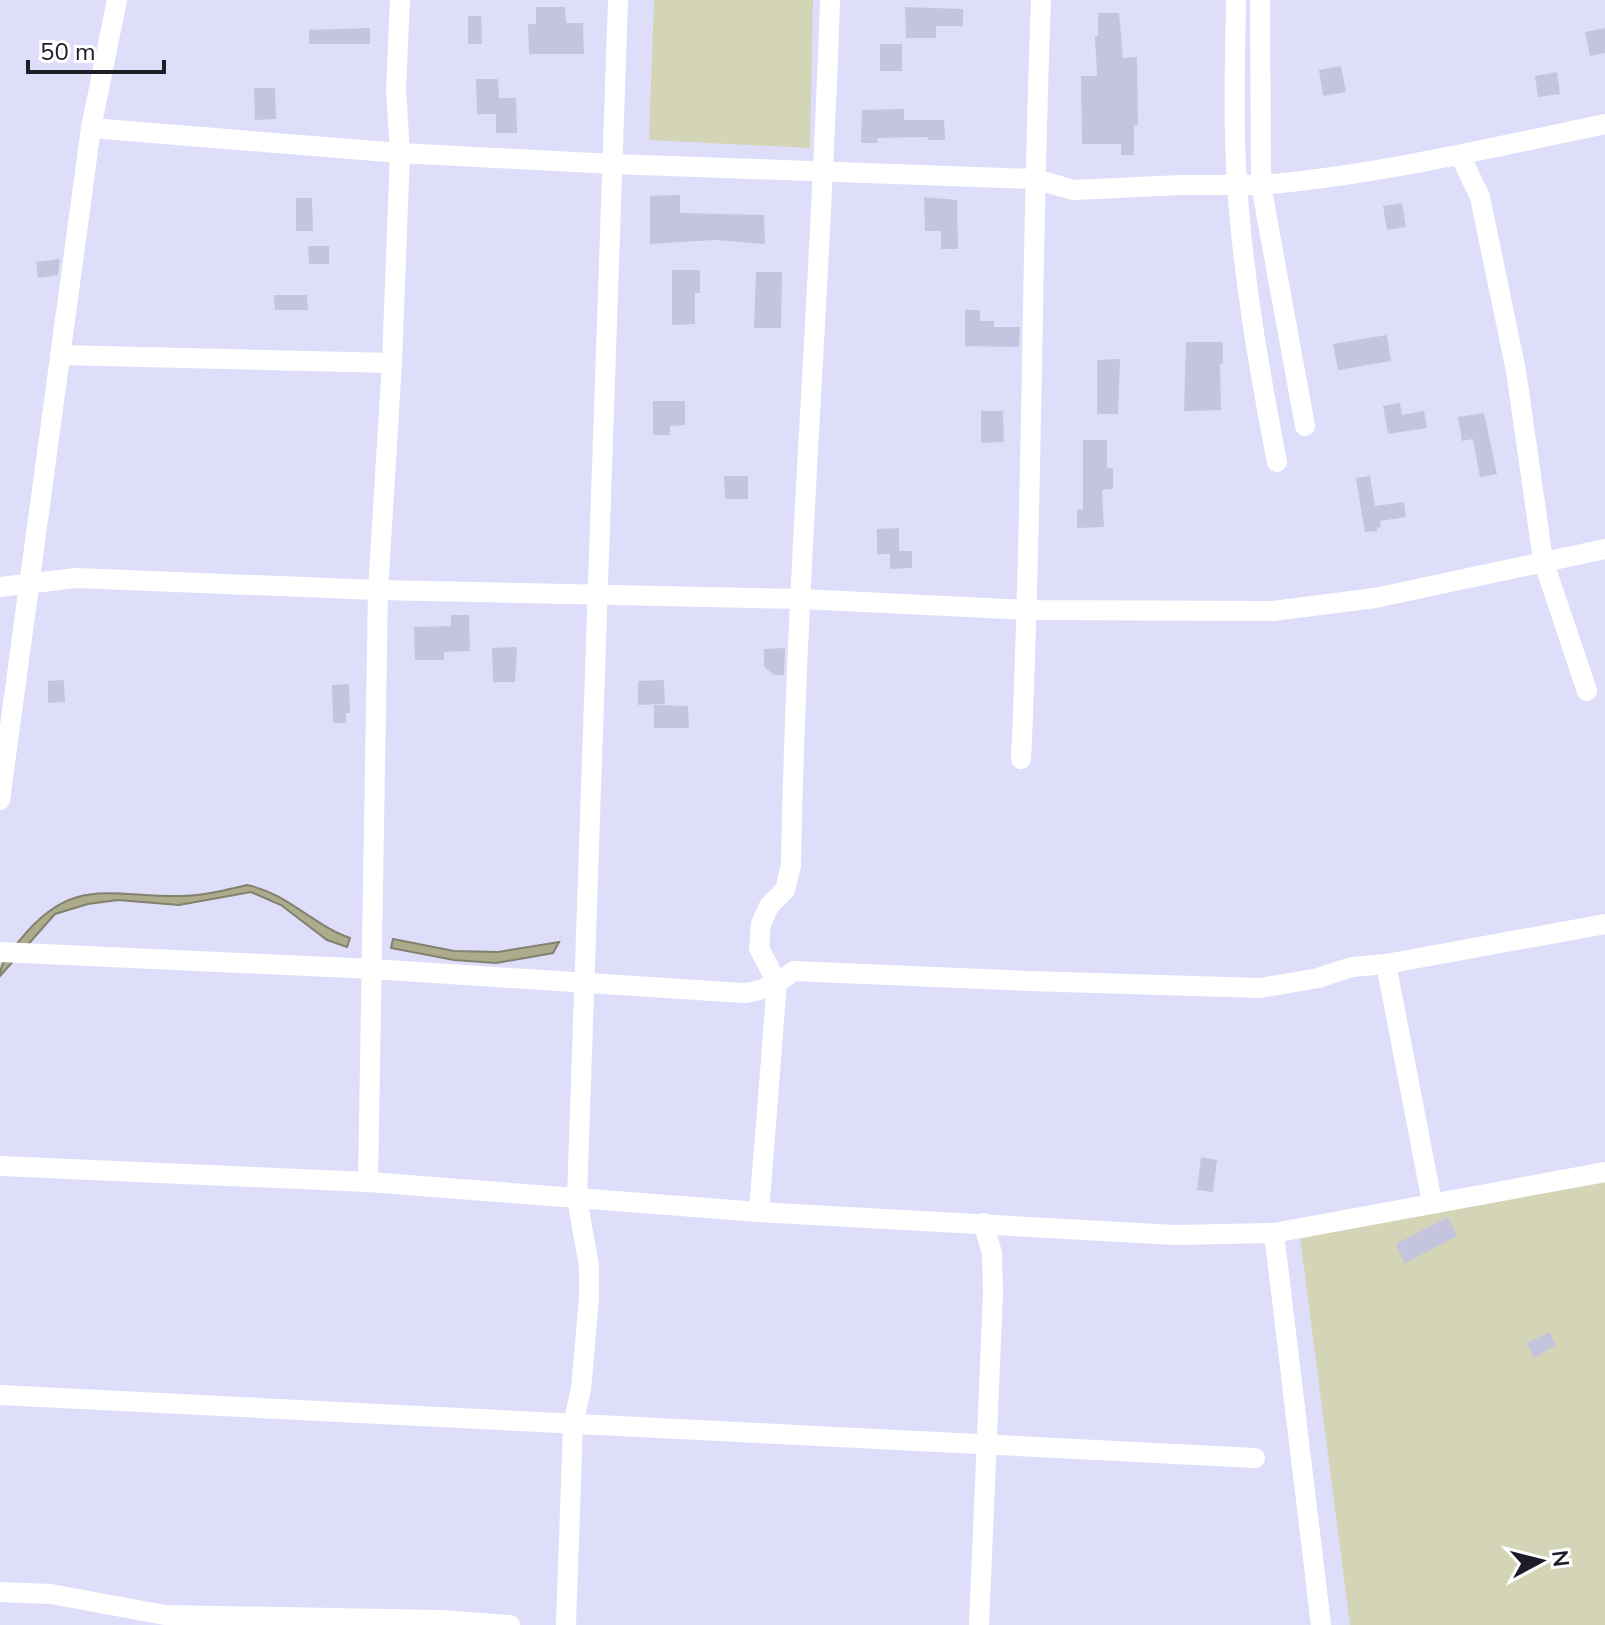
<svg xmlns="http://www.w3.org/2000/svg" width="1605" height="1625" font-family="'Nunito Sans',sans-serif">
<rect width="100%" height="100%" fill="#dfdefa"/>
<!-- green -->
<g fill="#d4d4b6">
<path d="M654 0H813L810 148 649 140Z"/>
<path d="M1605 1180V1625H1350L1300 1237Z"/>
</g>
<!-- water -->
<g fill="#acac8c" stroke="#81816e" stroke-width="2">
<path d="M247 885C287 893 313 925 350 938L347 947 327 940 281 905 251 892 179 905 118 900 88 904 55 914 0 976C0 962 11 951 20 940 72 875 109 897 181 896 203 896 225 890 247 885Z"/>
<path d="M393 939 454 951 498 952 559 942 553 953 496 963 454 960 391 948Z"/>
</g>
<!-- building -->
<g fill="#c5c4df">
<path d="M536 7H565L566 23H583L584 54H529L528 24H536Z"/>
<path d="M905 7 963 9V26H936V38H906Z"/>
<path d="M1098 13H1119L1123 58 1137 57 1138 125H1134V155H1121V144H1082L1081 76H1097L1095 36H1098Z"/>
<path d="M468 16H481L482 44H468Z"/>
<path d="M370 28V44H309V30Z"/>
<path d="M1605 28V53L1590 56 1585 32Z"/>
<rect x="880" y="44" width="22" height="27"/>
<path d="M1341 66 1346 92 1323 96 1319 70Z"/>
<path d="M1557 72 1560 94 1538 97 1535 76Z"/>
<path d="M476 79H498L499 98H516L517 133H496V114H477Z"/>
<path d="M254 88H275L276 119 255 120Z"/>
<path d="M904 109V120H944L945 140H928V137L877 138 878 143H861L862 110Z"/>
<path d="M680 195V213L764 215 765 244 715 240 650 244V196Z"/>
<path d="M924 197 957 200 958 249H941V231H925Z"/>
<path d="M296 198H312L313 231H296Z"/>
<path d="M1402 203 1406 227 1387 230 1383 206Z"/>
<path d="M308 246H329V264H309Z"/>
<path d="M60 259 58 275 38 278 36 262Z"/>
<path d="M672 270H700V293H695V324L672 325Z"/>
<path d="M756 272H782L781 328H754Z"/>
<path d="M274 295H307L308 310H275Z"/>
<path d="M965 310H980V321H994V327H1020L1019 347 965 346Z"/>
<path d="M1387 335 1391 361 1338 370 1333 344Z"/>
<path d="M1186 342H1223V364H1220L1221 410 1184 411Z"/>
<path d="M1120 359 1118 414H1097V360Z"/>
<path d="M653 401H685V425L670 426V435H653Z"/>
<path d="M1400 403 1402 415 1424 411 1427 428 1388 434 1383 406Z"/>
<path d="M981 411H1003L1004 442 981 443Z"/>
<path d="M1484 413 1497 474 1480 477 1473 439 1462 441 1458 417Z"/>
<path d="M1083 440H1107V468H1113V489L1102 490 1104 527 1077 528V510H1083Z"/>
<path d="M724 476H748V499H725Z"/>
<path d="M1370 476 1375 506 1404 502 1406 517 1380 521 1381 527 1377 528 1378 531 1365 532 1356 478Z"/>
<path d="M899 528V551H912V568L890 569V554H877V529Z"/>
<path d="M451 615H469L470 651 444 652V660H415L414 627 451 626Z"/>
<path d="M517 647 515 682H493L492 648Z"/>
<path d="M785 648 784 675H774L764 667V649Z"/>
<path d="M64 680 65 702 48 703V681Z"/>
<path d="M664 680 665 704 638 705V681Z"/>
<path d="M349 684 350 713H346V723H333L332 685Z"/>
<path d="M654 705 688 706 689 728H654Z"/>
<path d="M1201 1157 1217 1160 1213 1192 1197 1190Z"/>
<path d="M1448 1217 1457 1236 1405 1263 1396 1244Z"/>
<path d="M1549 1332 1556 1345 1534 1358 1527 1343Z"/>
</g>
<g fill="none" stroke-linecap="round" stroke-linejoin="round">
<!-- minor -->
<g stroke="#fff" stroke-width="20">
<path d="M1236 0C1235 61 1233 122 1237 183 1243 277 1259 369 1277 462"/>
<path d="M1260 0 1261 185C1377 175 1491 148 1605 124"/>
<path d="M91 128 400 153 613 164 1034 179 1074 190 1181 185H1261L1305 426"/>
<path d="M1460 155 1480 197 1516 371 1543 560 1587 691"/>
<path d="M60 355 392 363"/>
<path d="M0 587 76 578 378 590 801 599 1028 610 1273 611 1375 598 1605 549"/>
<path d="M1021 759C1033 506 1031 253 1041 0"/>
<path d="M0 800 91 128 117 0"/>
<path d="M0 952 372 969 743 993C764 991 778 983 794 971L1029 981 1260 988 1318 978 1352 967 1386 964 1432 1202"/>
<path d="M1386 964 1605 924"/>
<path d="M0 1166 368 1182 759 1212 1175 1235 1274 1233 1605 1172"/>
<path d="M368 1182 378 590 392 363 400 153 396 90 400 0"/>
<path d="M759 1212 777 983 759 948 761 924 769 906 785 890 791 865C796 576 821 288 830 0"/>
<path d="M1274 1233 1321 1625"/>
<path d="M0 1395 1255 1458"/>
<path d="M0 1592 51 1594 165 1615 440 1620 510 1625"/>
<path d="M566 1625 573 1424 581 1389 589 1298V1267L577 1198 618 0"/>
<path d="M979 1625 993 1293 992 1253 983 1223"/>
</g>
</g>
<!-- north arrow -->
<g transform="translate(1541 1561) rotate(83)" stroke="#ffffff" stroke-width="6" paint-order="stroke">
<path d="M0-6L14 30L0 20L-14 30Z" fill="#1e1d27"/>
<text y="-12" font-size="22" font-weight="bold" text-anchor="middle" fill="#1e1d27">N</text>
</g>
<!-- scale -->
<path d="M28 60v12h136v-12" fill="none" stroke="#1e1d27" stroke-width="4"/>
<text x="40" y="60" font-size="24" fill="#1e1d27" stroke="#ffffff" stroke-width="6" paint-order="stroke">50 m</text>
</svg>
